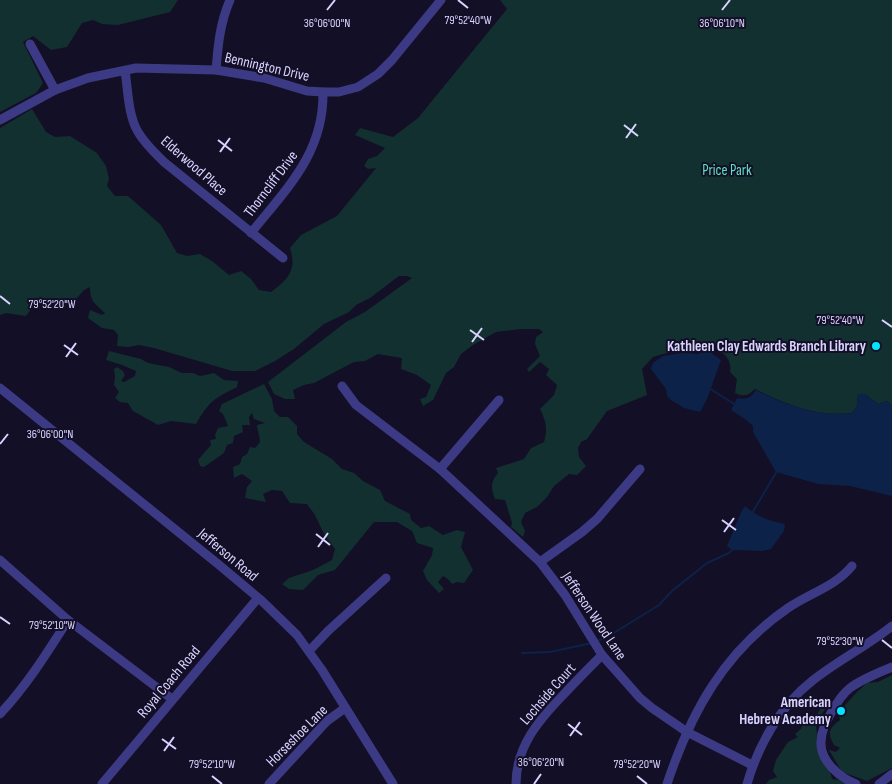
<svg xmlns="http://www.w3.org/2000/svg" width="892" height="784" font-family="'Sofia Sans Condensed',sans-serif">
<rect width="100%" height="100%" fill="#130f26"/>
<!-- green -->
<g fill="#12302f">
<path d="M0 0H178L170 12 118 25 102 24 93 20 82 23 67 47 51 50 33 36 23 42 43 83 36 93 0 112Z"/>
<path d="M500 0H892V406L887 401 878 404 865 394H858L857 406 852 413C816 417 787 405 755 389 748 396 744 397 735 393L737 379 730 372C733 356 718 350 706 342L698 346 684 348 653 357 642 369 647 395 607 411 587 439 581 442 578 448 579 457 586 466 577 475 569 474 554 486 547 497 537 507 525 513 521 522 525 531 523 537 511 527 512 523 505 500 495 499C491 489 490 482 498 473L496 468 524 459 531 448 544 442C548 429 546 421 540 409L554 395 557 385 546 375 549 369 540 362 529 372 527 369 540 356 535 344 536 337 543 332 539 329H521L496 332 473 345 461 354 454 367 446 373 433 400 423 406 420 399 426 397 431 385 417 375 401 369 402 358 378 354 365 361 354 362 314 383 304 385 293 390 295 399H285L274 394 268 382 346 322 365 312 412 278 407 276H399L370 298 356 305 349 312 324 324 294 349 275 361 255 371H232L154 348 139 345 128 347 117 346 118 335 114 330 102 328 88 318 90 310 102 315 105 313C94 303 90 301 90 287L84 290 76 299 67 304 34 305 26 316 6 313 0 315V128L32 109 46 132 55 137 70 136 97 153 106 166 109 179 107 186 115 196H128L161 225 177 253 187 256 200 254 212 261 229 275 241 271 251 279 259 290 271 292C289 279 297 269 290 248L301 235 337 216 376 168 368 169 364 166 368 159 377 156 385 148 355 135 360 128 393 137 418 118 507 9Z"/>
<path d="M109 351 141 359 148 363 169 367 182 373H193L200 376 214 373 224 380 238 381 237 387C214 399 210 400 196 424L171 421 158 425 133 411 128 403 120 402 115 398 119 392 114 385 115 376 114 369 117 367 123 371 125 375 121 381 124 382 135 376 136 371 122 365 106 360Z"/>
<path d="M264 384 272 399 274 411 280 417H288L297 426V434L304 442 332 459 342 469 354 473 363 481 380 490 385 501 410 514 411 520 421 528 429 526 443 535 457 530 465 532 461 547 473 570 464 583 457 582 452 584 448 579 443 576 438 582 444 589 439 593 427 580 423 571 432 555 433 548 417 543 412 531 397 522H374L335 570 318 575 303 590 289 589 282 584 289 578 313 570 332 560 335 549 324 534 315 515 307 504 290 503 282 491 272 490 263 494 266 502 245 498 247 487 252 481 242 474 234 478 233 467 240 464 242 457 247 454 250 447 255 448 260 442C260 436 257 431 257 425L265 423 254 419 252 413 249 417 250 425H242L243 432 234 436 233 443 227 445 224 453 204 467 200 466 198 460 211 445 210 440 216 439 215 435 218 428 228 426 223 414 219 411 222 404Z"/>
<path d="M892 675V768L867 781 842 772 829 750 836 752 840 748 834 745C827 733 829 728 840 720L838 713 856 693 867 683 878 682Z"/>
<path d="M827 699 831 700 816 723 818 750 830 771 832 779 839 780 845 784H766L769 780 777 777 773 771 776 760 788 742 798 737 795 734 801 729 803 723 814 719Z"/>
</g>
<!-- water -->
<g fill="#0c2248">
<path d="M706 349 721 360 707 399 700 412 684 408 671 400 667 396 666 389 651 369 653 363 663 356 682 353 698 354Z"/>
<path d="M756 390C786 405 818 417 852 413L857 406 858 394H865L878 404 887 401 892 406V496L850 486 818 484 776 472 753 432V426L745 419 731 410 737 398C746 400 751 398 756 390Z"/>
<path d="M745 506C759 518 768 520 785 524L784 531 771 549 762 551 732 550 727 546 741 512Z"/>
</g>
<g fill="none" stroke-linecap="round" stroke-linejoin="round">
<!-- stream -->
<g stroke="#0c2248" stroke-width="2">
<path d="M709 388 734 404"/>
<path d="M751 515 777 471"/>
<path d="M597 641 609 636 659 605 672 591 707 563 729 553 732 550"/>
<path d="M522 653 550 652 592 643"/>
</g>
<!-- minor -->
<g stroke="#3d3a85" stroke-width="9">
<path d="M30 44 55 90"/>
<path d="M216 70C218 45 220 23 230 0"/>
<path d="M125 71C128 90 128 115 138 132 145 144 155 153 164 162L283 258"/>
<path d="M0 120 55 90 88 78 136 68 216 70 264 78 307 91 323 92H339L358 87 378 74 392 60 441 0"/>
<path d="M251 233C287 188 324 153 323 92"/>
<path d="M342 386 356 405 440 469 540 562 565 595 602 655 640 698 652 708 687 732 752 765"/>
<path d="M0 388 218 564 262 601 297 635 322 670 393 784"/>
<path d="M440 469 499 400"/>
<path d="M0 560 68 620 172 699"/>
<path d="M540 562 582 532 597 519 640 469"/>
<path d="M309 651 328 631 386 578"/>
<path d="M0 714C27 685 47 653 68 620"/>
<path d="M102 784 258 598"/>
<path d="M269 784 327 721 345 708"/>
<path d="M516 784C516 746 539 720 564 694 576 681 589 668 602 655"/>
<path d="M667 784C691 712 724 652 788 608 808 594 836 586 852 566"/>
<path d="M747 784C758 746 780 706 812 681 837 661 867 646 892 626"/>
<path d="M856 784C840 778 820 761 821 742 821 731 826 722 831 713 836 704 842 694 850 688 862 679 878 673 892 667"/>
<path d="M879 784 892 774"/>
</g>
</g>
<!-- ticks -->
<path fill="none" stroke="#d9d4ff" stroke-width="2" d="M458 0 468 8M327 10 335 0M722 10 730 0M624 125 638 136M626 138 636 124M218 140 232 151M220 152 230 138M0 296 10 304M882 320 892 327M470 330 484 340M472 342 482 328M64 345 78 355M66 357 76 343M0 444 8 434M722 520 736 530M724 532 734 518M316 534 330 545M318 547 328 533M0 617 10 624M882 640 892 648M568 724 582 735M570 736 580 722M162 739 176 749M164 751 174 737M212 776 222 784M637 776 647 784M534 784 541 774"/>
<!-- markers -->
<g fill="#00e5ff" stroke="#130f26" stroke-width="2">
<circle cx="876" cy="346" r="5"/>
<circle cx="841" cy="711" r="5"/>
</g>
<g text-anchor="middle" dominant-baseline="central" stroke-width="4" stroke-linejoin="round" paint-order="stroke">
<!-- street labels -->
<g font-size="15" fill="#d9d4ff" stroke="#130f26">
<text transform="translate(267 67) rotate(13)">Bennington Drive</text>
<text transform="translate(194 166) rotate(41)">Elderwood Place</text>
<text transform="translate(271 184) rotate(-53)">Thorncliff Drive</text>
<text transform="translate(228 555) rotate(40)">Jefferson Road</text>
<text transform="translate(594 616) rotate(56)">Jefferson Wood Lane</text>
<text transform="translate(169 682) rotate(-50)">Royal Coach Road</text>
<text transform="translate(548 694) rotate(-49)">Lochside Court</text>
<text transform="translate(297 736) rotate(-45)">Horseshoe Lane</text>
</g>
<!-- park labels -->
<g font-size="15" fill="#5fe0c0" stroke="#130f26">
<text x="727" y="170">Price Park</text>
</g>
<!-- poi labels -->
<g font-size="15" font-weight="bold" fill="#d9d4ff" stroke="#130f26" text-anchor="end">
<text x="866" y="346">Kathleen Clay Edwards Branch Library</text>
<text x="831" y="702">American<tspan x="831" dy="17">Hebrew Academy</tspan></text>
</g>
</g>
<g font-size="12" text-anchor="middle" fill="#d9d4ff" stroke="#130f26" stroke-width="4" stroke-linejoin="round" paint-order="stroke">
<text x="468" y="24">79°52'40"W</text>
<text x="327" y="27">36°06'00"N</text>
<text x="722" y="27">36°06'10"N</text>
<text x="52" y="308">79°52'20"W</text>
<text x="840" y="324">79°52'40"W</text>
<text x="50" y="438">36°06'00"N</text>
<text x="52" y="629">79°52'10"W</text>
<text x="840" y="645">79°52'30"W</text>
<text x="541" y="766">36°06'20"N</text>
<text x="212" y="768">79°52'10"W</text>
<text x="637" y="768">79°52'20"W</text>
</g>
</svg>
